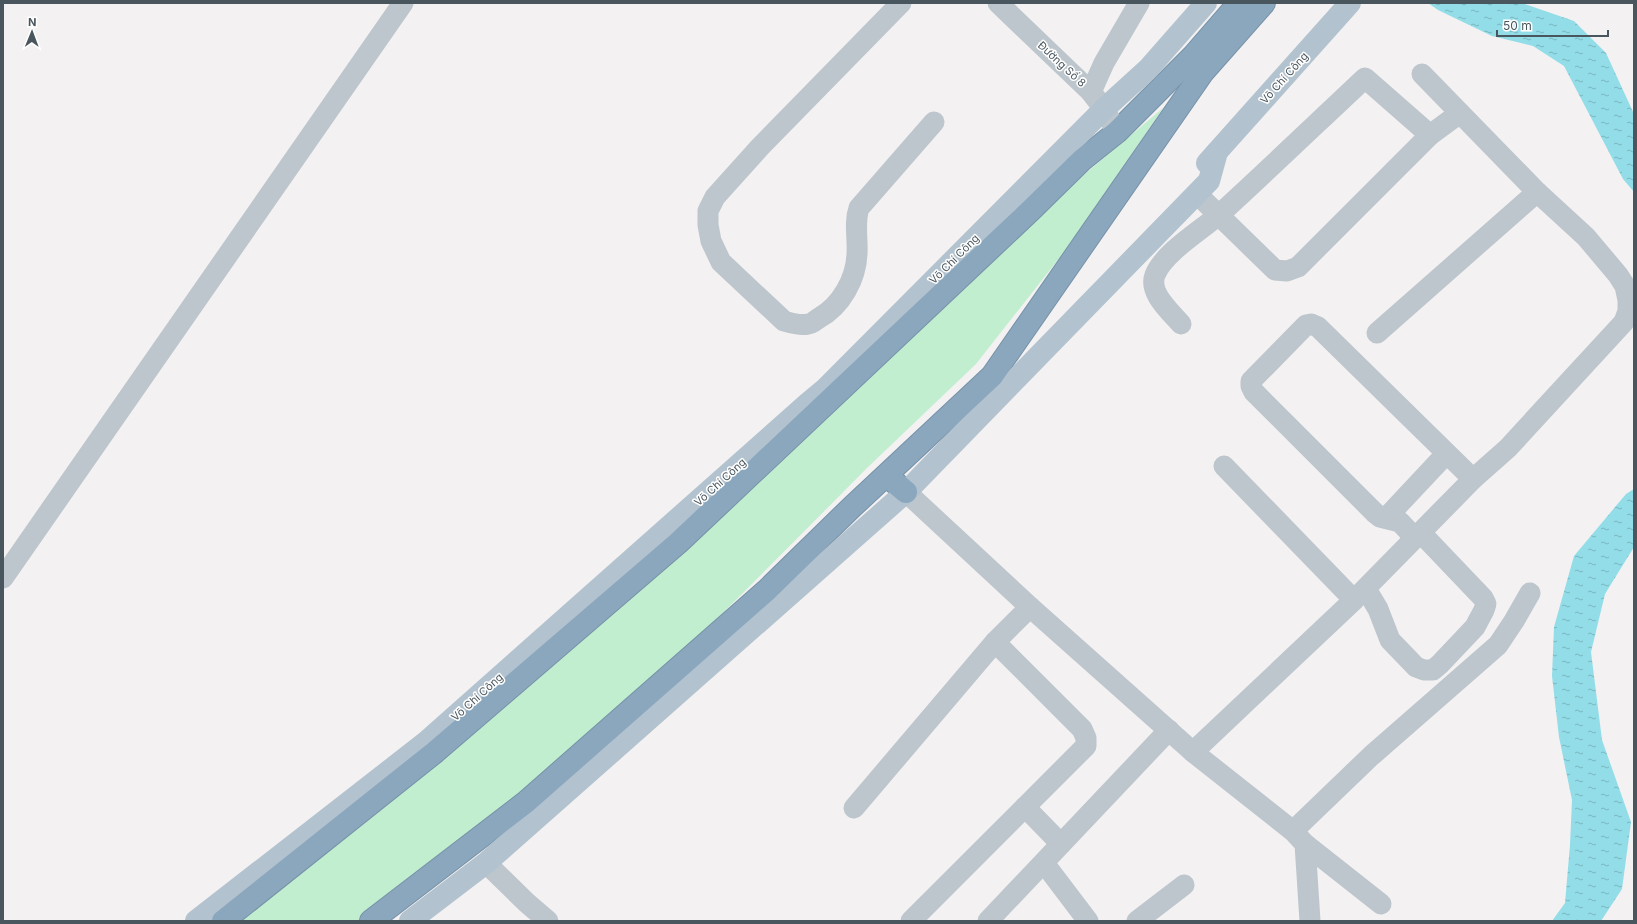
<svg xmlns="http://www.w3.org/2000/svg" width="1637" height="924" font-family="Inter,sans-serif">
<defs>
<pattern id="water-ripples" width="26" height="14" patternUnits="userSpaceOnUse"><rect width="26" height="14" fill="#92dde8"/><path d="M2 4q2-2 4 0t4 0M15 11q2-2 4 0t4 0" fill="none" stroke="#79b6bf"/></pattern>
</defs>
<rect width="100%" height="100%" fill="#f3f1f1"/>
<!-- green -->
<path fill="#c2eed0" d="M1163 108 1068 247 976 364 867 468 742 594 649 685 495 818 361 921H238L370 819 439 763 999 246Z"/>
<!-- water -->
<g fill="url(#water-ripples)">
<path d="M1428 3H1522L1574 21 1606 53 1634 114V192L1623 179 1564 66 1533 46 1492 36 1438 10Z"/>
<path d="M1634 489V547L1605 594 1591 652 1602 740 1631 822 1622 889 1601 921H1552L1565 903 1570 845 1572 800 1559 737 1552 676 1554 627 1574 556 1626 494Z"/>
</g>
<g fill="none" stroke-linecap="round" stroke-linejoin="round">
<defs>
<g id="highway">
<path d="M887 476 906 492"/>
<path d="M223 921 435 752 678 543 1031 210 1082 160 1117 132 1193 56 1239 3"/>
<path d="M371 921 526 802 767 590 853 506 992 376 1203 72 1264 3"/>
</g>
</defs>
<!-- highway casing -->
<use href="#highway" stroke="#7692a9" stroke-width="24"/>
<!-- minor -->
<g stroke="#bdc6cd" stroke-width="21">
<path d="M901 3 760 147 715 197 708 211V225L711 241 721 262 784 321C791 323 800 326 808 324 812 324 816 320 819 318 841 306 856 279 857 254 858 239 854 222 859 208L934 122"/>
<path d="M998 3 1091 92 1104 109 1117 132"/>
<path d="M1422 74 1460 113"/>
<path d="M1091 92 1104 63 1139 3"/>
<path d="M1197 194 1275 270 1287 271 1298 267 1430 135"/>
<path d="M1181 324C1171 312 1148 293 1155 275 1164 252 1202 230 1221 213 1269 169 1317 123 1365 78L1430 135 1460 113 1537 192 1586 237 1618 275 1625 286 1628 300V311L1624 322 1508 448 1473 479 1354 600 1193 752"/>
<path d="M1377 333 1537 192"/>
<path d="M1224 466 1354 600"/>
<path d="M906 492 1030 607 1193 752 1293 831 1305 844 1310 921"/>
<path d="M1386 518 1446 454"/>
<path d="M1415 538 1400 522 1380 517 1375 513 1254 392 1251 386V381L1306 325 1311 324 1318 327 1473 479"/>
<path d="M3 578 403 3"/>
<path d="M1366 589 1378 609 1390 640 1416 667 1424 670H1433L1440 664 1475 627 1484 610 1486 604 1483 598 1421 533"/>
<path d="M1025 807 1061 844"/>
<path d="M854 808 995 642 1030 607"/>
<path d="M1293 831 1371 756 1498 645 1514 621 1530 593"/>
<path d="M1305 844 1381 904"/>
<path d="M486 863 527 903 548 921"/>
<path d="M1044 863 1088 921"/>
<path d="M911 921 1086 746V738L1082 729 995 642"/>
<path d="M988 921 1169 730"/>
<path d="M1137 921 1184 885"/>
</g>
<!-- major -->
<g stroke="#b2c2ce" stroke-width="22">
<path d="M1207 163 1350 3"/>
<path d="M196 921 426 742 807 404 825 389 1104 109 1148 69 1206 3"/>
<path d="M410 921 486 863 906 492 1209 181 1217 152"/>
</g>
<!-- highway -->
<use href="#highway" stroke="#8ba7bd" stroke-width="22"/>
</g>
<g text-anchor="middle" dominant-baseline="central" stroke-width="3" stroke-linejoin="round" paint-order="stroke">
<!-- street labels -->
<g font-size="11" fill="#49565e" stroke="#fff">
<text transform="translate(1062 64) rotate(43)">Đường Số 8</text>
<text transform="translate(1284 78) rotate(-48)">Võ Chí Công</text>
<text transform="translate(954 259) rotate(-45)">Võ Chí Công</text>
<text transform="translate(720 482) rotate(-42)">Võ Chí Công</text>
<text transform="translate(477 697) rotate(-42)">Võ Chí Công</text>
</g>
</g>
<!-- border -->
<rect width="1637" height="924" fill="none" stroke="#49565e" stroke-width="8"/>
<!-- north arrow -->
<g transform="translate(32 32) rotate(1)" stroke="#ffffff" stroke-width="3" paint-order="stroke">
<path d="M0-3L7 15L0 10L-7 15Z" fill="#49565e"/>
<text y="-6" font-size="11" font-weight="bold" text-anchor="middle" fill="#49565e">N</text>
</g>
<!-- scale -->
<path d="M1497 30v6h111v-6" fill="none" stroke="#49565e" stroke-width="2"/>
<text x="1503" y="30" font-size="12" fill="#49565e" stroke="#ffffff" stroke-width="3" paint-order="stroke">50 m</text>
</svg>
